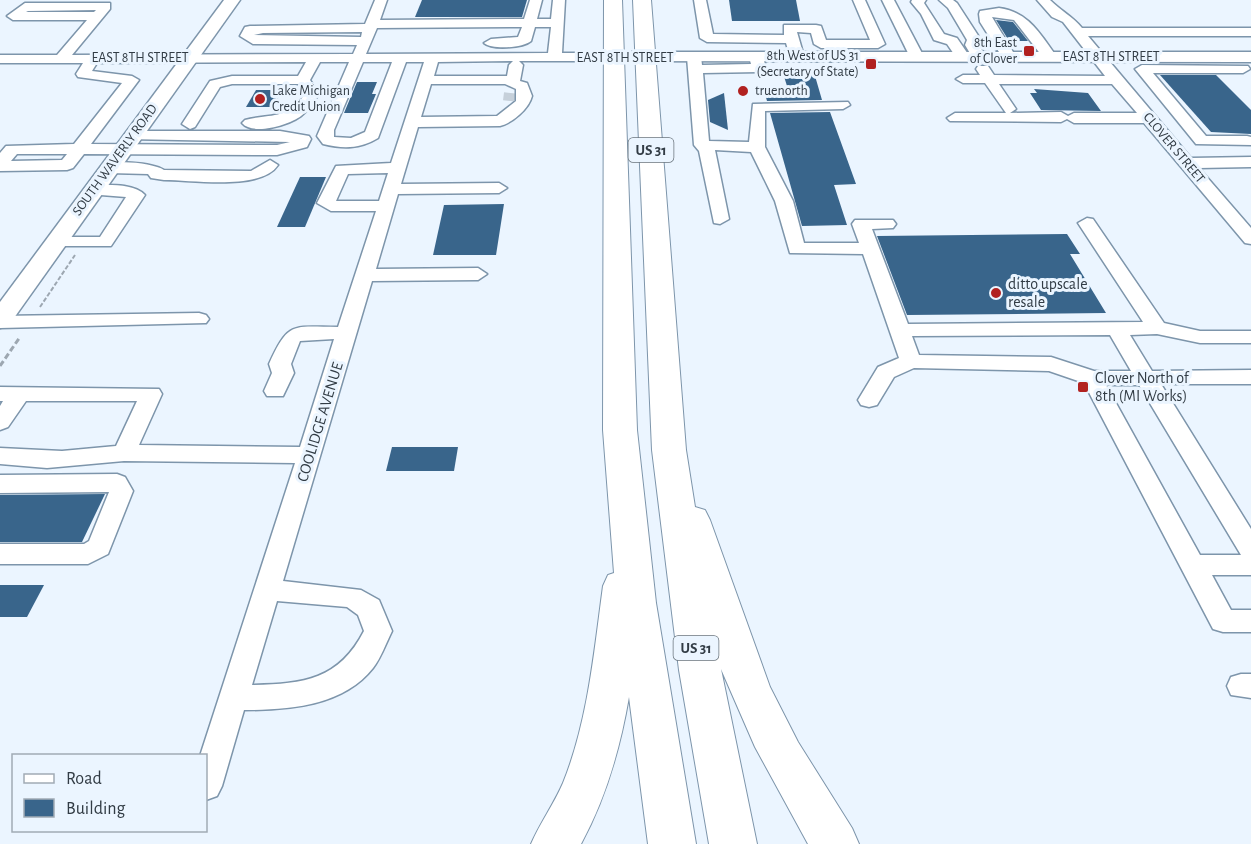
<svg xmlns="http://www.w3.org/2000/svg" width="1251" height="844" font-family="'Alegreya Sans',sans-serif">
<rect width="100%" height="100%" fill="#ebf5ff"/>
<!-- building -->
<g fill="#39658b">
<path d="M422 0H527L522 17H415Z"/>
<path d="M729 0H796L800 21H732Z"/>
<path d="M996 20 1013 22 1028 41H1009Z"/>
<path d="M813 69 822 100 767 101 763 87 787 86 782 70Z"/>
<path d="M1160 75H1216L1251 110V134L1211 132Z"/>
<path d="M357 82H377L372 94H376L368 113H344Z"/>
<path d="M1034 89 1088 93 1101 111 1041 110 1030 93H1037Z"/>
<path d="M256 90H283L273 107H246Z"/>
<path d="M724 93 728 130 710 122 708 100Z"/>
<path d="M830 112 856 184 834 185 847 225 802 226 770 113Z"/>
<path d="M300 177H326L305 227H277Z"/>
<path d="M504 204 496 255H433L444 205Z"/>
<path d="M1067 234 1080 254H1070L1106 313 907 315 877 236Z"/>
<path d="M392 447H458L454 471H386Z"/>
<path d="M105 494 82 542H0V495Z"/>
<path d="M0 585H44L27 617H0Z"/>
</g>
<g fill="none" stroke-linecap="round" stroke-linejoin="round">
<!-- minor-tunnel -->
<path stroke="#c6d0da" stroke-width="14" stroke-dasharray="14 7" stroke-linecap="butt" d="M510 101 511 93"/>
<defs>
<g id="minor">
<path d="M375 0H387L380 20 524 19 530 0H542L537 19H551L553 0H565L562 53H615L622 57 615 61H519L523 65 520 81 527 83 532 96C529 109 512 123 500 126L418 127 401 184 499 183 507 188 499 193 398 194 376 269 478 268 487 274 478 280 372 281 283 581 361 590 379 600 392 631C386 643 381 658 373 668 343 706 289 710 244 710L222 786 217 796 206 800V756H200L295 463 124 461 47 468 0 464V448L62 451 116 446 137 401H26L8 427 0 430V406L3 401H0V387L159 389 162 394 139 445 300 447 334 339 300 341 291 364 294 373 283 396H267L264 391 272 373 269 364C289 320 293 327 338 327L376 211H331L317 203 336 166 391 163 424 62H406L378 138C360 149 343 149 323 144L317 136 349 62H320L310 80 319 94C314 102 309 110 301 116 289 125 253 136 242 123L245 120C272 113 285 121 305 94L299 84H232L220 87 195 127 190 129 182 124 210 81 232 76H298L306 62 97 63 92 71 132 76 139 80 91 144 277 145 290 142 126 139 124 136 126 133 132 131H280L309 136 311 139 307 147 277 155 84 154 73 168 67 170 0 171V153L6 146 74 144 122 83 78 77 76 74 83 63H0V55H57L87 20H13L7 16 25 3H110V9L72 55 353 54 357 45 253 44 240 36 245 27 250 26 365 24ZM96 10 94 12H26L28 11ZM522 27 518 37 491 39 484 43C492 50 523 48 531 41L535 27H551L548 53 366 54 377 28ZM362 32 361 37 254 35 263 33ZM513 61 509 65 507 76H434L438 62ZM363 62H392L365 132 351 138 334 137V130ZM431 84H505L516 89V101L497 116 421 117ZM17 154H67L62 160 11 161ZM388 173 379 201H336L348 174ZM277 601 347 607 358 615 364 631C339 680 303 684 252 685Z"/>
<path d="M694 0H706L713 34 784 35V25H816L821 26 826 40H870L853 0H865L885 44 878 48H821L814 44 811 33 797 32 803 53 796 57 789 53 786 43 707 42 700 38Z"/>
<path d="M882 0H894L924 57 922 60 917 61 910 57Z"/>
<path d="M912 0H926L924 3 944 34 957 38 970 57 968 60H958L947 44 934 40 921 14 911 2Z"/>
<path d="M939 0H953L957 3 981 40 979 45 986 57 984 60H974L965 45 967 40 948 8Z"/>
<path d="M1037 0H1050C1061 11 1072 16 1082 28H1251V36H1088L1191 158 1251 157V167L1199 168 1251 228V244L1245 243 1144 123H1074L1067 119 1061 122 950 121 947 118 955 113H1006L985 83H963L956 79 963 75H980L976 69 978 66H988L994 75 1105 76 1063 22 1052 17ZM999 84H1112L1137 113H1074L1068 116 1061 112 1010 113 1016 109Z"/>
<path d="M999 8C1029 12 1040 34 1057 57L1055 60H1045L1014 20 992 17 1016 57 1009 61 1004 60 980 22 979 14 980 11Z"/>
<path d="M694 53 701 57 702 65 751 64 749 57 756 53 763 57 766 68 759 72 703 73 709 141 749 142 753 104 848 102 850 105 843 109 765 111V147L793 201 804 243H859L852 224 855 220H893L896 224 893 228 872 229 908 324 1143 322 1078 223 1087 218 1093 219 1164 323 1200 331H1251V343H1200L1157 334 1130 335 1152 371 1251 370V384H1161L1251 529V575H1212L1231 610H1251V632H1223L1213 629 1084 383 1049 371 914 368 894 377 877 405 869 407 861 405 858 400 878 367 899 358 863 254 790 253 775 201 751 152 715 150 729 219 720 224 714 223 699 151 694 145 687 57ZM1110 335 1131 371H1094L1051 357 919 355 912 336ZM1106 385H1139L1241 555H1200Z"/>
<path d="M1142 65 1248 66 1250 69 1243 73H1153L1206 136H1247L1251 137V145L1196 144 1135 69Z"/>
<path d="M270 160 278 165C261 191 193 180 164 180L151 178 148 174 109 173 101 168C110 158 153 163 164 170L251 171Z"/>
<path d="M94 185C109 185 134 183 145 195L111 246H50L47 242 50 238 56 237H100L126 197 88 194 86 190Z"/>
<path d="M199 313 206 315 209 319 206 323 0 328V316Z"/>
<path d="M117 474 125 477 133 491 108 554 88 564H0V544H84L89 541 109 492 0 493V475Z"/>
<path d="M1241 674H1251V698L1231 695 1227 686 1231 677Z"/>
</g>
<g id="major">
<path d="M224 0H240L9 325 0 328V302Z"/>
<path d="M615 52H1251V62L609 61 606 57 609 53Z"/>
</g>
<g id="highway">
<path d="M604 0H622L637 430 656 603 696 844H648L629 697C620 749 606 798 581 844H531C540 823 554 804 563 783 588 721 594 652 603 586L608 575 614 573 603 430Z"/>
<path d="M633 0H651L686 450 695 507 705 510 710 520 770 687 798 742 852 828 859 844H808L755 747 721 669 757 844H709L679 670 652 450Z"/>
</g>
</defs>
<!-- minor casing -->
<use href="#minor" stroke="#7d95ab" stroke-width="3"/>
<!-- major casing -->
<use href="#major" stroke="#7d95ab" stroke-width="3"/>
<!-- highway casing -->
<use href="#highway" stroke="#7d95ab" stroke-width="2"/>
<!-- path-far1 -->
<path stroke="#9da7b1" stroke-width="2" stroke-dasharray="4.5 2" stroke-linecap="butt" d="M40 307 75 255"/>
<!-- path -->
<path stroke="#9da7b1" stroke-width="3" stroke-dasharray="6 3" stroke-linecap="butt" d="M0 366 20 337"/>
<!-- minor -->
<use href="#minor" fill="#fff" fill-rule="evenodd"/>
<!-- major -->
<use href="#major" fill="#fff" fill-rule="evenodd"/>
<!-- highway -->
<use href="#highway" fill="#fff" fill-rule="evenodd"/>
</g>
<!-- markers -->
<g fill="#b12120" stroke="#ebf5ff" stroke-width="2">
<rect x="1023" y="45" width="12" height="12" rx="3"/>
<rect x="865" y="58" width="12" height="12" rx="3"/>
<circle cx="743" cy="91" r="6"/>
<circle cx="260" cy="99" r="6"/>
<circle cx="996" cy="293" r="6"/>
<rect x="1077" y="381" width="12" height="12" rx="3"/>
</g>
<g text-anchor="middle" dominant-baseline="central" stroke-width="6" stroke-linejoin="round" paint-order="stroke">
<!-- far-poi labels -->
<g font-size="14" fill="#323c45" stroke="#ebf5ff" text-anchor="end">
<text x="1017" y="43">8th East<tspan x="1017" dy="16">of Clover</tspan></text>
<text x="859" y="56">8th West of US 31<tspan x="859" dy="16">(Secretary of State)</tspan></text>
<text x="272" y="91" text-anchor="start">Lake Michigan<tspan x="272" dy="16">Credit Union</tspan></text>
<text x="755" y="91" text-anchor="start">truenorth</text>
</g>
<!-- far-street labels -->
<g font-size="14" fill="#323c45" stroke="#ebf5ff">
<text x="1111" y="57">EAST 8TH STREET</text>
<text x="140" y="58">EAST 8TH STREET</text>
<text x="625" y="58">EAST 8TH STREET</text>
<text transform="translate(1174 148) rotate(50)">CLOVER STREET</text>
<text transform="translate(115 160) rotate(-54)">SOUTH WAVERLY ROAD</text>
</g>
<!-- shield labels -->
<g fill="#ebf5ff" stroke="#6a747d" stroke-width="1.5">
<rect x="628.5" y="138" width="45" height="24" rx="4.5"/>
<rect x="673.5" y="636" width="45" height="24" rx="4.5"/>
</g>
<g font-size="15" font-weight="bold" fill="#323c45">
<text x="651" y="150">US 31</text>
<text x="696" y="648">US 31</text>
</g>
<!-- poi labels -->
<g font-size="16" fill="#323c45" stroke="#ebf5ff" text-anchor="start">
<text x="1008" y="284">ditto upscale<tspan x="1008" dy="18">resale</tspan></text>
<text x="1095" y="378">Clover North of<tspan x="1095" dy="18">8th (MI Works)</tspan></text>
</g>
<!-- street labels -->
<g font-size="16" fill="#323c45" stroke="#ebf5ff">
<text transform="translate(320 422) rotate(-73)">COOLIDGE AVENUE</text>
</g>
</g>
<!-- legend -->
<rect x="12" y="754" width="195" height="78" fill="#ebf5ff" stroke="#a1abb5" stroke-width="1.5"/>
<rect x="24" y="774" width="30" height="9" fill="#ffffff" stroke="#a1abb5" stroke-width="1.5"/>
<text x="66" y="784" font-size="18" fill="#323c45">Road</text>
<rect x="24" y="799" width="30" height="18" fill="#39658b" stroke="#a1abb5" stroke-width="1.5"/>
<text x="66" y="814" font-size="18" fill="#323c45">Building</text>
</svg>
